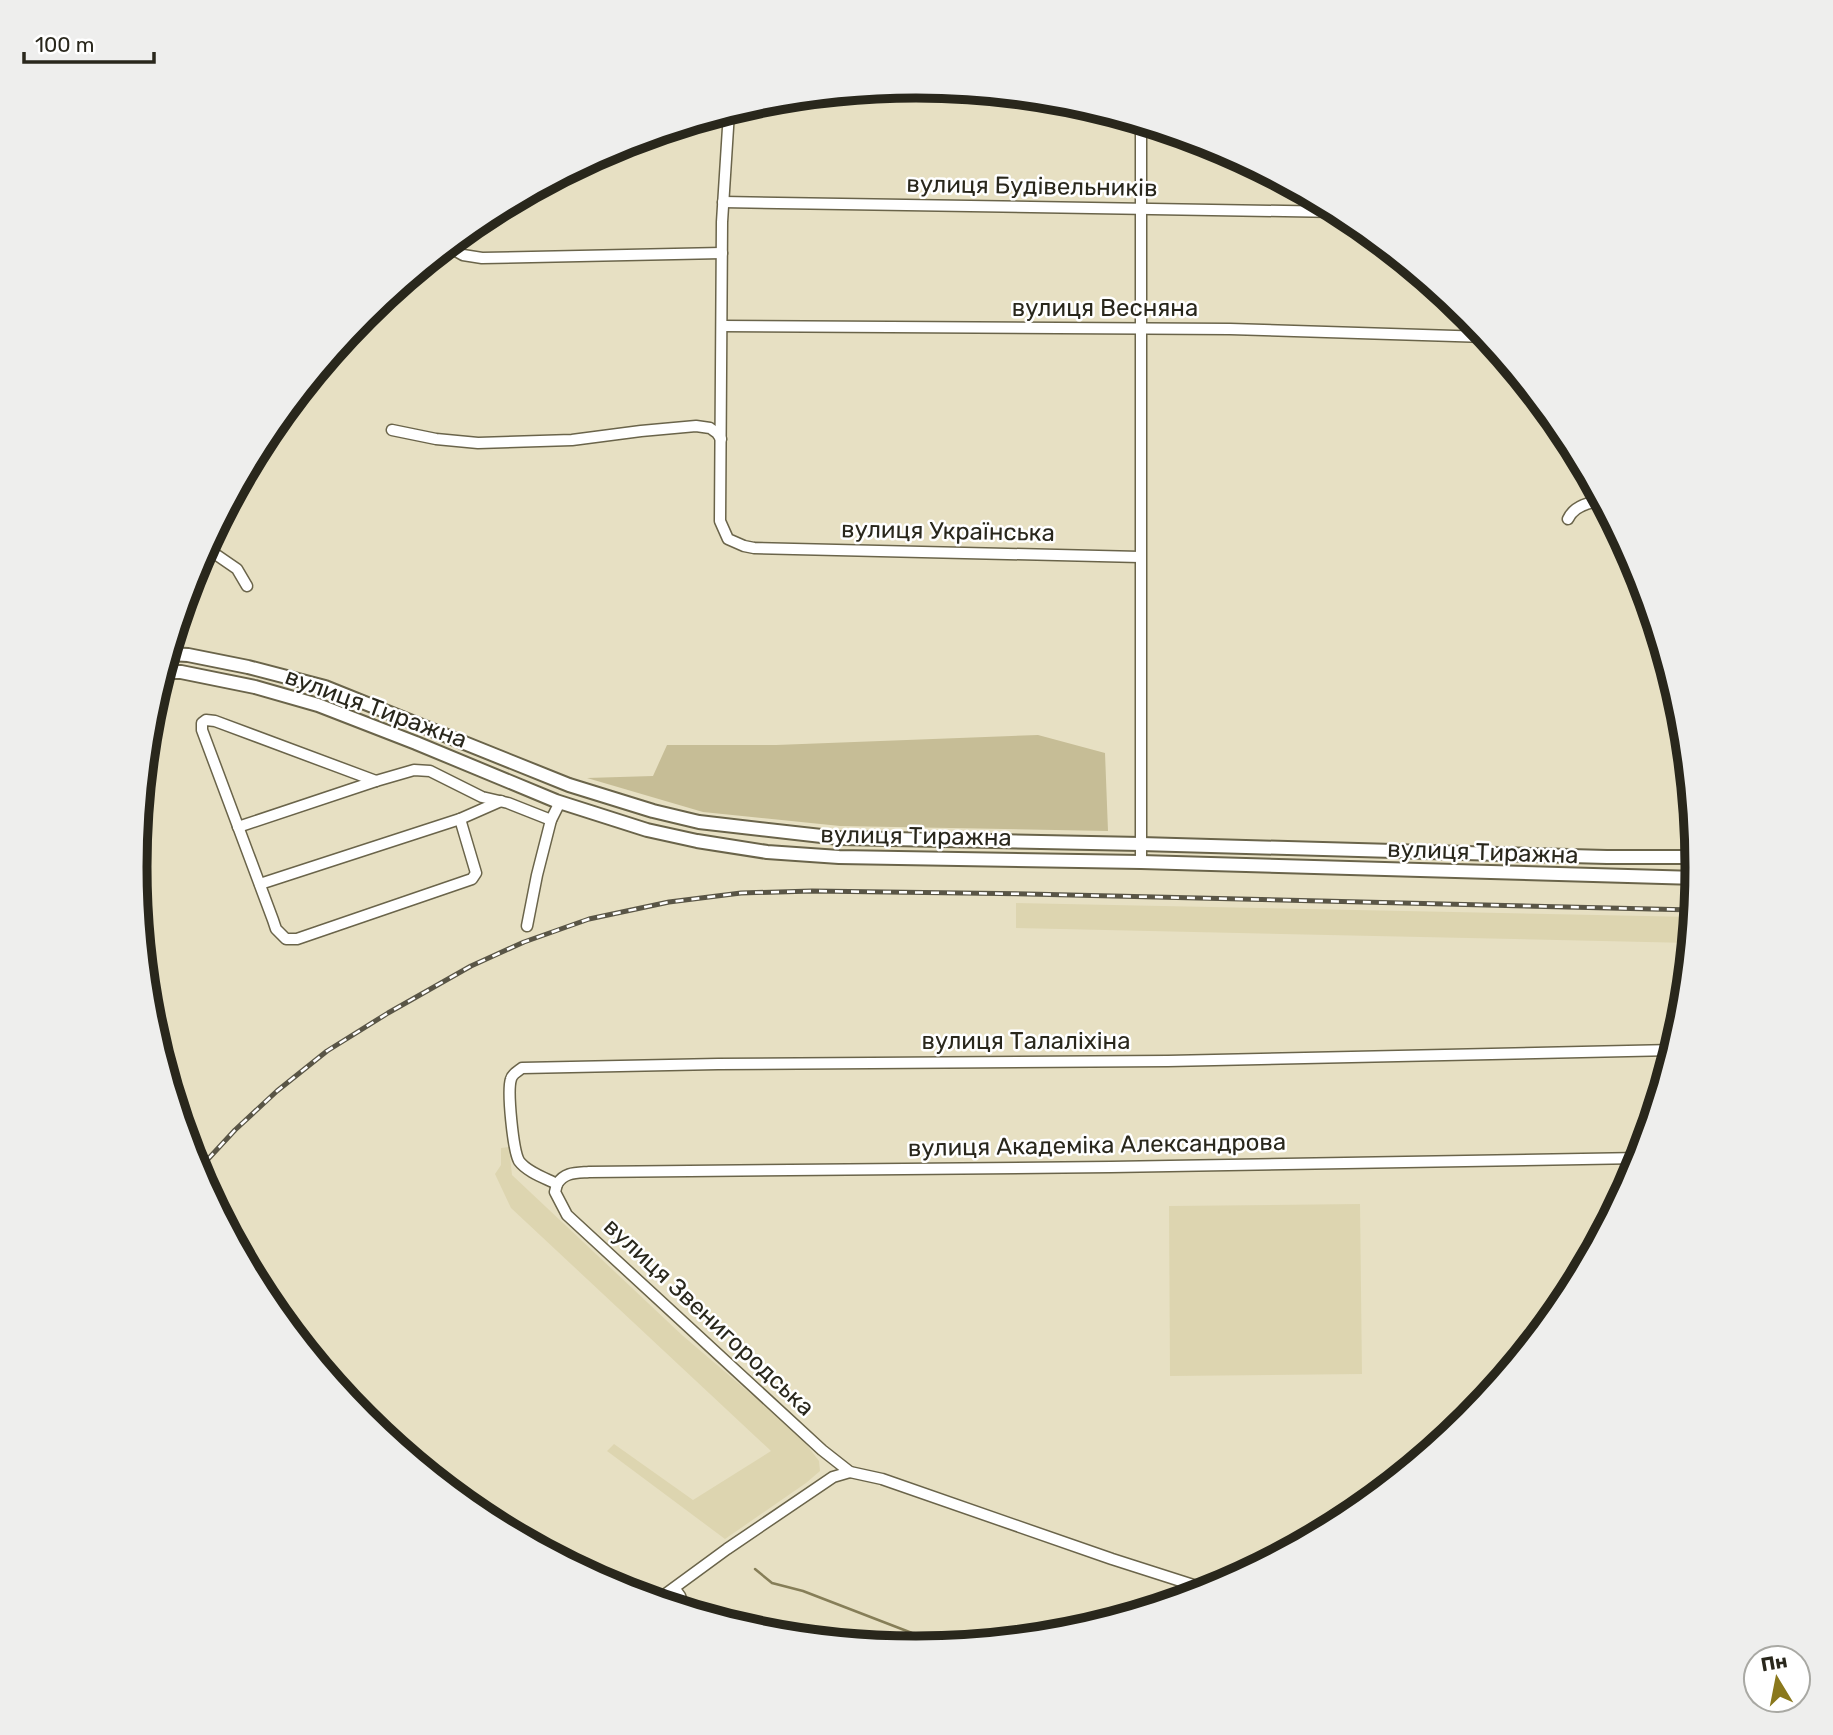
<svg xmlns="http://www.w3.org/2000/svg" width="1833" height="1735" font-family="Rubik,sans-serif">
<rect width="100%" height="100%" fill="#e7e0c3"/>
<!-- built -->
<g fill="#ddd5b0">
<path d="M1016 903 1693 917 1691 943 1016 928Z"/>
<path d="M509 1147 512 1175 682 1335 800 1436 819 1461 820 1471 806 1483 725 1539 607 1451 614 1444 693 1500 771 1451 511 1208 495 1174 501 1165V1148Z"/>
<path d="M1360 1204 1362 1374 1170 1376 1169 1206Z"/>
</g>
<!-- green -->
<path fill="#c6bd96" d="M1038 735 1105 753 1108 831 840 826 703 812 587 778 653 776 667 745H776Z"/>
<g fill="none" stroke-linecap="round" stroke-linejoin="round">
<!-- stream -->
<path stroke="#867e58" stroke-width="2.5" d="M755 1569 772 1583 803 1591 912 1633 954 1646"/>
<defs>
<g id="minor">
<path d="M729 112 722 222 720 521 728 539 744 546 754 548 1140 557"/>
<path d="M1141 123V862"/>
<path d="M723 202 1341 212"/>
<path d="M447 246 463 255 482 258 722 253"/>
<path d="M722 326 1230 329 1487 337"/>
<path d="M392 430 436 439 478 443 572 440 641 431 696 426 710 428 717 433 721 439"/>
<path d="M1568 519C1574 506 1589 502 1603 501"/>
<path d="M205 547 237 569 247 586"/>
<path d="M376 781 215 721 206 720 202 723V730L273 920 276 929 286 939H297L472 879 476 873 460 819"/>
<path d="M238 827 376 781 414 770 430 771 482 797 508 803 551 820"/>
<path d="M260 884 460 819 501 801"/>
<path d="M527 926 537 875 551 820 560 802"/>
<path d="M557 1184C545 1178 527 1172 519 1161 513 1150 507 1091 511 1079 512 1074 518 1071 522 1068L718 1064 1168 1061 1674 1050"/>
<path d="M557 1184C565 1172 575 1173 589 1172L1111 1167 1641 1158"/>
<path d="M557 1184 555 1192 567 1215 822 1450 850 1472 882 1479 1112 1559 1212 1591"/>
<path d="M675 1589 680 1596 685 1610"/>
<path d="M656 1601 727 1549 833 1477 850 1472"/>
</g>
<g id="major">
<path d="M168 654 188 655 248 667 325 687 569 785 653 811 699 822 839 838 1141 844 1607 857H1697"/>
<path d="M163 672H181L255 687 318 705 416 743 556 801 647 830 697 841 767 852 839 857 1141 862 1697 878"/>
</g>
</defs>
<!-- minor casing -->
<use href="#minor" stroke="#6a644a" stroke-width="13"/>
<!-- major casing -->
<use href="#major" stroke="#6a644a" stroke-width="16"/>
<!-- minor -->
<use href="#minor" stroke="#fff" stroke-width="10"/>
<!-- major -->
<use href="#major" stroke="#fff" stroke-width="12"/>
<defs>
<path id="rail" d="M197 1171 235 1130 277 1091 327 1051 388 1013 471 966 524 942 589 919 669 902 741 893 812 891 1028 894 1694 910"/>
</defs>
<!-- rail casing -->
<use href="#rail" stroke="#595546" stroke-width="5"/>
<!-- rail -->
<use href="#rail" stroke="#fff" stroke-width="2.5" stroke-dasharray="8" stroke-linecap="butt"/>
</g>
<g text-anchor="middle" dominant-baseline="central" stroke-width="5" stroke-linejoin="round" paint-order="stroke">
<!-- street labels -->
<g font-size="24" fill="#29271c" stroke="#fff">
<text transform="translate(1032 186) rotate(1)">вулиця Будівельників</text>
<text x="1105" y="308">вулиця Весняна</text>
<text transform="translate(948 531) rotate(1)">вулиця Українська</text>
<text transform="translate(376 708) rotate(20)">вулиця Тиражна</text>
<text transform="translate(916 836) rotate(1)">вулиця Тиражна</text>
<text transform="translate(1483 852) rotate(2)">вулиця Тиражна</text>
<text x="1026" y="1041">вулиця Талаліхіна</text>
<text transform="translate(1097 1145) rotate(-1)">вулиця Академіка Александрова</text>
<text transform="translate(709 1317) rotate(43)">вулиця Звенигородська</text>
</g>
</g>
<!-- crop -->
<path d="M0 0H1833V1735H0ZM147 867a769 769 0 1 1 1538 0a769 769 0 1 1-1538 0Z" fill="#eeeeed" fill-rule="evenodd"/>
<path fill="none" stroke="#29271c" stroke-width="9" d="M147 867a769 769 0 1 1 1538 0a769 769 0 1 1-1538 0Z"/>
<!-- north arrow -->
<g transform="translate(1777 1679) rotate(350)"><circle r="33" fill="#ffffff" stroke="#a9a9a4" stroke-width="2"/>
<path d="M0-5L12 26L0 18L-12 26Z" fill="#8a781c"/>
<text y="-10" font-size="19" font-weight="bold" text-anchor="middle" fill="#29271c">Пн</text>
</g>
<!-- scale -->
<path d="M24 52v10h130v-10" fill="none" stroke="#29271c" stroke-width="3.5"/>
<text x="35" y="52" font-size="21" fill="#29271c" stroke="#ffffff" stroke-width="5" paint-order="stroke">100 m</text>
</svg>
